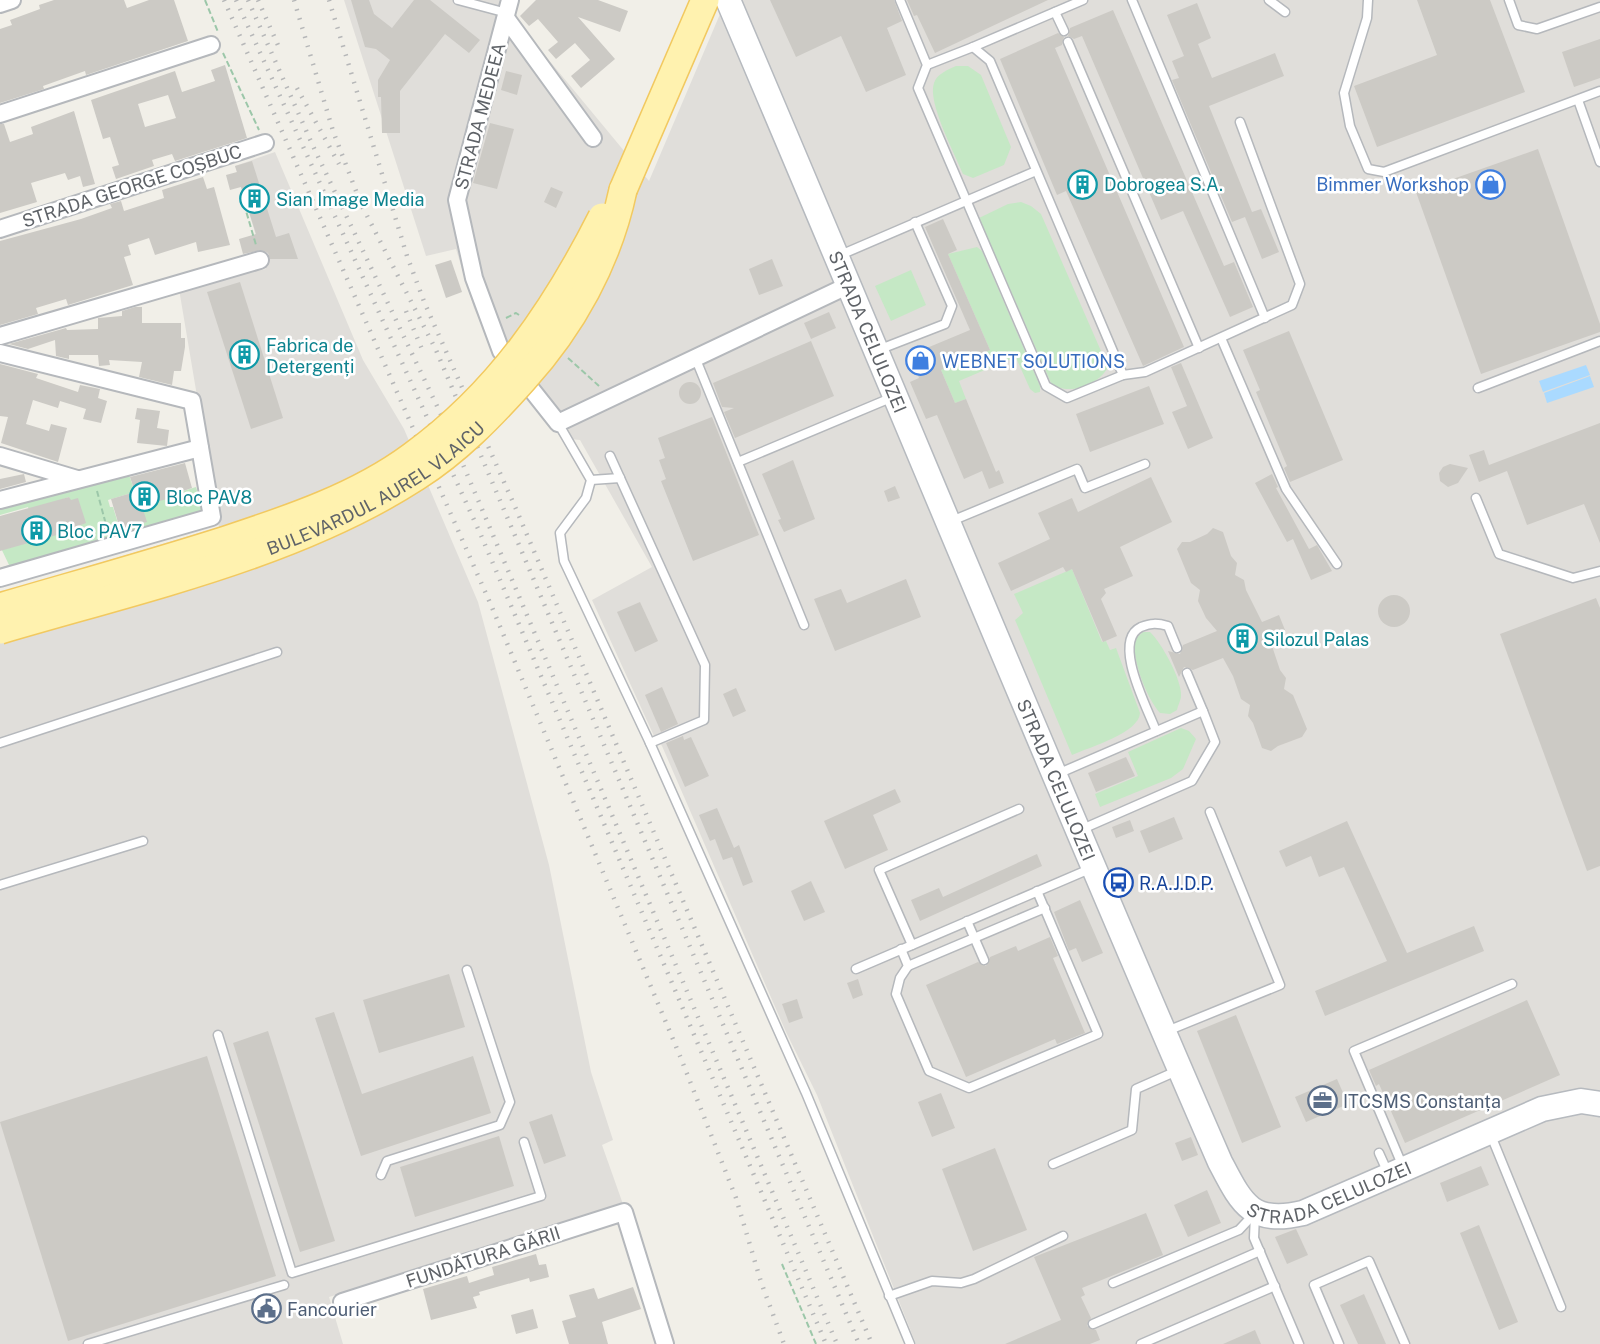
<svg xmlns="http://www.w3.org/2000/svg" width="1600" height="1344" font-family="'Public Sans',sans-serif">
<rect width="100%" height="100%" fill="#f1efe8"/>
<!-- industrial -->
<g fill="#e0deda">
<path d="M344 0H499L649 181 726 0H1600V1344H916L817 1095 786 1032 662 746 654 736 592 600 652 567 580 440 561 438 493 350 474 308 456 249 426 256Z"/>
<path d="M275 152 363 360 404 429 478 602 549 865 591 1072 613 1140 602 1145 624 1207 329 1297 343 1344H0V593L219 527 179 289 266 269 235 166Z"/>
</g>
<!-- green -->
<g fill="#c5e8c5">
<path d="M956 66H968L981 75 1011 147 1004 165 973 178 963 174C955 154 927 102 934 83 937 74 947 70 956 66Z"/>
<path d="M1021 202 1031 206 1041 214 1108 367C1099 385 1067 397 1051 383L979 218 1008 204Z"/>
<path d="M977 247 982 251 1040 386V392L1035 393 1030 389 1017 360 1013 358 959 381 966 399 955 403 941 370 990 350 948 254Z"/>
<path d="M911 270 926 305 891 321 875 286Z"/>
<path d="M129 475 135 492 108 500 110 507H113L121 533 128 531V527L146 522 138 503 181 495 180 492 196 487 204 512 0 573V568L9 565 0 546 78 528 69 497 29 511 28 507 0 515V507Z"/>
<path d="M1072 569 1102 642 1106 641 1110 650 1116 648 1140 713C1139 733 1090 747 1072 755L1015 620 1023 613 1014 594Z"/>
<path d="M1143 632H1150C1161 642 1182 680 1181 696 1181 700 1178 705 1177 710L1170 714 1160 713C1147 699 1131 658 1135 639Z"/>
<path d="M1181 728 1189 731 1196 739 1183 769 1171 778 1100 807 1095 794 1138 776 1128 752Z"/>
</g>
<!-- water -->
<g fill="#aadaff">
<path d="M1586 365 1590 375 1543 392 1539 381Z"/>
<path d="M1590 376 1594 387 1547 403 1544 393Z"/>
</g>
<!-- building -->
<g fill="#cccac5" fill-rule="evenodd">
<path d="M54 0H124L127 8 149 0H174L188 41 86 75 85 71 43 86 44 89 0 103V29L12 25 10 20 40 9 39 5Z"/>
<path d="M351 0H369L374 14 392 28 414 0H430L480 40 469 53 445 34 400 91V133H382L381 97H378V80L390 60 376 49 365 47Z"/>
<path d="M536 0H598L628 11 620 32 578 17 615 59 581 88 571 76 590 60 575 43 556 59 548 50 558 42 538 19 529 26 520 16Z"/>
<path d="M770 0H894L902 21 887 28 906 75 866 92 841 36 796 57Z"/>
<path d="M907 0H1048L935 53 917 15 914 16Z"/>
<path d="M1417 0H1490L1525 92 1377 147 1354 86 1437 55Z"/>
<path d="M1197 3 1211 38 1198 44 1212 78 1275 53 1284 76 1209 106 1252 212 1261 209 1279 252 1262 259 1245 217 1232 222 1172 80 1179 78 1172 61 1184 56 1167 15Z"/>
<path d="M1113 10 1224 266 1234 262 1253 307 1230 317 1183 211 1161 220 1082 36 1074 39 1068 36 1070 28Z"/>
<path d="M1058 33 1064 37 1062 45 1055 48 1184 347 1143 366 1066 191 1057 195 1000 59Z"/>
<path d="M1600 39V78L1574 87 1562 52Z"/>
<path d="M225 65 247 138 175 161 172 154 152 160 154 166 116 179 112 167 119 165 110 137 103 139 91 100 175 71 182 92 215 81 211 70ZM168 95 176 118 145 127 138 104Z"/>
<path d="M506 71 522 75 517 95 501 90Z"/>
<path d="M74 111 95 184 83 187 80 176 68 180 65 173 31 183 37 202 0 213V124H4L10 142 33 134 31 127Z"/>
<path d="M490 123 514 129 497 189 473 183Z"/>
<path d="M1538 149 1600 324V332L1481 374 1416 192Z"/>
<path d="M252 161 276 237 289 233 298 259H270L268 253 262 250 243 254 239 239 256 234 241 187 230 190 226 175 237 172 235 166Z"/>
<path d="M203 177 207 189 214 187 230 245 198 252 196 242 155 255 149 238 128 245 131 255 124 257 133 285 68 305 66 299 36 308 38 314 0 325V241L81 219 112 208 110 204 121 201 124 211 164 198 162 190Z"/>
<path d="M551 187 563 192 556 208 544 202Z"/>
<path d="M943 219 957 250 948 254 990 350 941 370 955 403 966 399 996 472 999 470 1004 483 989 489 982 471 964 479 937 415 926 419 910 382 919 378 910 355 970 330 925 227Z"/>
<path d="M772 259 783 286 759 295 749 269Z"/>
<path d="M451 260 462 292 446 298 435 265Z"/>
<path d="M240 282 283 418 251 429 207 292Z"/>
<path d="M135 307H142V323H181V338H185V347L181 371H174L172 385 139 377 142 362 109 360 110 365 99 366 98 355H69V359L56 356 55 340 28 349 9 344 66 328 67 330 98 329V318L122 316V311Z"/>
<path d="M829 312 836 328 811 339 804 323Z"/>
<path d="M1289 331 1343 460 1290 482 1284 468 1287 466 1256 392 1260 390 1243 350Z"/>
<path d="M811 341 834 396 735 438 724 412 734 408 722 407 713 383Z"/>
<path d="M1181 363 1213 438 1188 449 1172 412 1187 406 1171 367Z"/>
<path d="M0 364 38 374 36 378 78 392 80 385 100 389 98 398 107 401 101 423 83 419 86 409 60 401 58 408 33 400 26 424 49 431 51 424 67 428 58 462 1 443 8 417 0 416Z"/>
<circle cx="690" cy="393" r="11"/>
<path d="M1149 386 1164 424 1090 452 1076 414Z"/>
<path d="M137 408 160 411 157 428 169 430 167 446 137 443 140 420 135 419Z"/>
<path d="M712 417 759 535 693 561 661 481 666 479 659 460 665 458 658 438Z"/>
<path d="M1600 423V543L1584 504 1527 525 1507 471 1479 482 1469 455 1484 450 1489 465Z"/>
<path d="M793 460 815 519 784 532 778 520 781 519 762 474Z"/>
<path d="M185 463 192 488 180 492 181 495 142 506 147 522 120 529 111 499 135 492 130 477Z"/>
<path d="M1450 464 1468 468 1458 483 1448 487 1440 481 1439 473 1443 467Z"/>
<path d="M24 474 26 482 0 489V479Z"/>
<path d="M1272 474 1278 487 1276 488 1309 549 1317 545 1332 571 1311 580 1293 539 1287 542 1255 483Z"/>
<path d="M1151 477 1172 522 1120 547 1133 576 1104 589 1106 593 1101 599 1117 636 1103 642 1072 569 1066 572 1063 567 1011 591 998 563 1050 539 1038 513 1072 498 1078 512Z"/>
<path d="M895 486 900 498 888 502 884 491Z"/>
<path d="M69 497 71 500 78 498 86 523 78 526V529L0 551V516Z"/>
<path d="M1213 528 1223 532 1231 556 1237 563 1235 575 1244 580 1246 590 1262 622 1279 615 1285 630 1269 637 1280 670 1286 678 1284 689 1293 695 1307 729 1302 737 1278 746 1271 751 1262 748 1253 723 1248 716 1250 705 1241 699 1233 676 1223 658 1193 670 1184 667 1179 677 1168 651 1180 654 1183 645 1217 631 1206 618 1198 601 1200 590 1191 583 1177 549 1182 542H1190L1207 534Z"/>
<path d="M906 579 921 617 835 651 814 599 841 589 847 603Z"/>
<circle cx="1394" cy="611" r="16"/>
<path d="M1596 598 1600 608V866L1587 871 1500 634Z"/>
<path d="M640 602 658 641 635 652 617 612Z"/>
<path d="M662 687 678 724 661 732 645 695Z"/>
<path d="M736 688 746 711 733 717 723 694Z"/>
<path d="M683 736 684 740 691 737 709 776 685 787 666 743Z"/>
<path d="M1126 757 1135 776 1096 792 1088 773Z"/>
<path d="M895 789 901 802 873 815 888 850 845 869 824 821Z"/>
<path d="M717 808 734 848 739 845 753 882 743 886 732 857 723 860 715 839 710 841 699 815Z"/>
<path d="M1174 817 1183 839 1149 853 1140 831Z"/>
<path d="M1130 820 1134 831 1116 838 1112 827Z"/>
<path d="M1347 821 1407 953 1474 926 1484 951 1325 1016 1315 991 1387 961 1344 867 1319 877 1311 856 1286 867 1279 851Z"/>
<path d="M1037 854 1042 866 920 921 911 900 939 888 943 897Z"/>
<path d="M811 881 825 912 804 921 791 891Z"/>
<path d="M1080 900 1103 953 1082 962 1076 948 1069 951 1054 912Z"/>
<path d="M1050 937 1058 956 1053 958 1085 1033 1057 1044 1055 1039 966 1077 926 985 978 962 986 966 990 957 1016 946 1018 951Z"/>
<path d="M449 974 465 1027 379 1053 363 1000Z"/>
<path d="M858 979 863 995 853 999 847 983Z"/>
<path d="M797 999 803 1018 789 1023 782 1004Z"/>
<path d="M1527 1000 1560 1075 1405 1143 1379 1084 1376 1086 1369 1070Z"/>
<path d="M334 1012 362 1094 473 1056 491 1113 361 1156 315 1018Z"/>
<path d="M1236 1015 1281 1127 1242 1143 1197 1031Z"/>
<path d="M268 1031 335 1241 300 1252 233 1043Z"/>
<path d="M207 1056 276 1276 68 1341 0 1122Z"/>
<path d="M1337 1079 1348 1104 1306 1122 1295 1097Z"/>
<path d="M941 1093 955 1128 932 1137 918 1102Z"/>
<path d="M552 1114 566 1156 544 1164 529 1122Z"/>
<path d="M499 1136 514 1186 415 1217 400 1167Z"/>
<path d="M1191 1137 1198 1155 1182 1161 1175 1143Z"/>
<path d="M995 1148 1027 1230 973 1251 942 1169Z"/>
<path d="M1481 1166 1489 1185 1447 1202 1440 1183Z"/>
<path d="M1207 1190 1221 1223 1188 1237 1174 1205Z"/>
<path d="M1146 1213 1163 1255 1082 1288 1085 1295 1081 1297 1091 1318 1087 1326 1096 1330 1100 1340 1090 1344H1005L1061 1320 1034 1257Z"/>
<path d="M1479 1225 1518 1322 1499 1330 1460 1233Z"/>
<path d="M1296 1229 1308 1255 1287 1264 1275 1237Z"/>
<path d="M536 1254 539 1265 546 1264 549 1277 530 1282 529 1278 479 1292 480 1295 473 1297 477 1308 431 1320 423 1289 467 1276 469 1283 494 1275 492 1267Z"/>
<path d="M633 1287 641 1309 602 1322 608 1344H569L562 1321 576 1317 569 1295 594 1288 598 1299Z"/>
<path d="M1364 1294 1386 1344H1358L1340 1305Z"/>
<path d="M533 1309 538 1328 516 1334 511 1315Z"/>
<path d="M1255 1330 1261 1344H1223Z"/>
</g>
<g fill="none" stroke-linecap="round" stroke-linejoin="round">
<defs>
<g id="lane">
<path d="M458 0 507 13"/>
<path d="M900 0 927 65 918 88 1046 386 1067 398 1123 375 1145 372 1292 305 1300 284 1240 122"/>
<path d="M1132 0 1265 318"/>
<path d="M1269 0 1285 12"/>
<path d="M1368 0 1367 18 1344 93 1350 126 1368 169 1384 172 1600 91"/>
<path d="M1509 0 1518 25 1537 29 1600 7"/>
<path d="M1055 12 1064 31"/>
<path d="M1068 42 1199 348"/>
<path d="M973 47 1083 0"/>
<path d="M927 65 973 47 990 61 1123 375"/>
<path d="M1578 100 1600 162"/>
<path d="M838 256 1036 171"/>
<path d="M1221 338 1286 489 1337 564"/>
<path d="M878 350 945 324 952 306 915 222"/>
<path d="M695 357 804 625"/>
<path d="M1478 388 1600 341"/>
<path d="M558 423 591 480 586 498 560 533 564 561 650 743 806 1093 910 1344"/>
<path d="M610 456 705 665 704 720 650 743"/>
<path d="M738 462 893 397"/>
<path d="M591 480 620 478"/>
<path d="M1476 498 1499 554 1573 578 1600 571"/>
<path d="M949 522 1077 469 1085 488 1145 464"/>
<path d="M1187 673 1203 711"/>
<path d="M1156 731C1148 709 1111 641 1141 627 1151 623 1157 623 1168 626L1177 648"/>
<path d="M0 743 277 652"/>
<path d="M1055 775 1203 711 1215 742 1192 781 1080 830"/>
<path d="M0 885 143 841"/>
<path d="M967 921 984 960"/>
<path d="M912 945 879 870 1019 809"/>
<path d="M901 949 908 966 900 978 896 994 929 1071 969 1088 1098 1034 1037 891"/>
<path d="M908 966 1045 908"/>
<path d="M856 969 1092 868"/>
<path d="M1167 1031 1280 985 1210 812"/>
<path d="M218 1035 292 1273 541 1196 524 1142"/>
<path d="M1490 1133 1561 1307"/>
<path d="M1379 1153 1388 1173"/>
<path d="M1053 1164 1132 1130 1136 1089 1179 1070"/>
<path d="M1403 1167 1354 1051 1512 984"/>
<path d="M381 1175 387 1161 500 1125 510 1102 467 970"/>
<path d="M1255 1214 1254 1238 1299 1344"/>
<path d="M1113 1283 1239 1230 1254 1214"/>
<path d="M889 1296 932 1281 961 1283 974 1279 1063 1236"/>
<path d="M1093 1324 1260 1251"/>
<path d="M88 1344 284 1285"/>
<path d="M1141 1344 1275 1286"/>
<path d="M1339 1344 1314 1285 1369 1261 1405 1344"/>
</g>
<g id="street">
<path d="M510 0 457 200 474 278 501 351 558 423 849 285"/>
<path d="M0 4 12 0"/>
<path d="M506 18 593 138"/>
<path d="M0 114 211 45"/>
<path d="M0 229 265 143"/>
<path d="M0 336 260 260"/>
<path d="M0 353 192 401 212 517 0 578"/>
<path d="M0 456 77 479"/>
<path d="M0 500 200 448"/>
<path d="M342 1302 624 1212 665 1344"/>
</g>
<g id="secondary">
<path id="s1" d="M728 0C893 387 1052 776 1220 1162 1242 1204 1251 1225 1303 1213L1542 1109 1581 1101 1600 1104"/>
</g>
<path id="primary" d="M623 190 705 0"/>
</defs>
<!-- lane casing -->
<use href="#lane" stroke="#b5b8bc" stroke-width="11"/>
<!-- street casing -->
<use href="#street" stroke="#b5b8bc" stroke-width="20"/>
<!-- secondary casing -->
<use href="#secondary" stroke="#b6babf" stroke-width="27"/>
<!-- primary casing -->
<use href="#primary" stroke="#f2c960" stroke-width="30"/>
<!-- path -->
<g stroke="#9cc7a9" stroke-width="2" stroke-dasharray="6 3" stroke-linecap="butt">
<path d="M205 0 218 32"/>
<path d="M223 53 259 130"/>
<path d="M244 204 256 245"/>
<path d="M506 318 516 313 519 315"/>
<path d="M568 358 599 386"/>
<path d="M97 491 108 532"/>
<path d="M782 1264 816 1344"/>
</g>
<!-- lane -->
<use href="#lane" stroke="#fff" stroke-width="8"/>
<!-- street -->
<use href="#street" stroke="#fff" stroke-width="16"/>
<!-- secondary -->
<use href="#secondary" stroke="#fff" stroke-width="24"/>
<!-- primary -->
<use href="#primary" stroke="#fff2af" stroke-width="27"/>
<!-- rail -->
<g stroke="#b6b7b8" stroke-width="4.5" stroke-dasharray="1.5 8" stroke-linecap="butt">
<path d="M224 0 491 605 680 1056 736 1198 761 1282 784 1344"/>
<path d="M236 0 480 533 826 1344"/>
<path d="M248 0 313 146 447 427 837 1344"/>
<path d="M258 0 281 52"/>
<path d="M294 0 333 131 361 204 436 350 859 1344"/>
<path d="M329 0 407 256 425 304 516 509 872 1344"/>
<path d="M297 88 339 164"/>
<path d="M406 311 424 354"/>
</g>
<defs>
<g id="primary-bridge">
<path d="M0 607C75 585 151 564 226 540 290 519 358 496 412 456 498 394 555 310 602 217"/>
<path id="s2" d="M0 630C138 589 295 555 416 477 457 451 491 416 523 380 572 326 608 261 623 190"/>
</g>
</defs>
<!-- primary-bridge casing -->
<use href="#primary-bridge" stroke="#f2c960" stroke-width="30" stroke-linecap="butt"/>
<!-- primary-bridge -->
<use href="#primary-bridge" stroke="#fff2af" stroke-width="27"/>
</g>
<!-- icons -->
<defs>
<symbol id="building-ring" viewBox="-11 -11 22 22"><circle r="9.5" fill="#fff" stroke="#0f9aa8" stroke-width="1.5"/><path d="M-4-6H4V6H1V3H-1V6H-4ZM-2.5-4.3h1.7v1.8h-1.7ZM.8-4.3h1.7v1.8H.8ZM-2.5-1h1.7V.8h-1.7ZM.8-1h1.7V.8H.8Z" fill="#0f9aa8"/></symbol>
<symbol id="shop-ring" viewBox="-11 -11 22 22"><circle r="9.5" fill="#fff" stroke="#3f7fe0" stroke-width="1.5"/><path d="M-5-2.5h2.3a2.7 3.5 0 0 1 5.4 0H5L5.5 6h-11ZM-1.5-2.5h3a1.5 2.3 0 0 0-3 0Z" fill="#3f7fe0"/></symbol>
<symbol id="bus-ring" viewBox="-11 -11 22 22"><circle r="9.5" fill="#fff" stroke="#1a4fb4" stroke-width="1.5"/><path d="M-5-6H5V4H4V6H2V4H-2V6H-4V4H-5ZM-3.5-4V0h7V-4ZM-3.5 1.2v1.5H-2V1.2ZM2 1.2v1.5H3.5V1.2Z" fill="#1a4fb4"/></symbol>
<symbol id="office-ring" viewBox="-11 -11 22 22"><circle r="9.5" fill="#fff" stroke="#5c6f8a" stroke-width="1.5"/><path d="M-6-3h4V-5.5h4V-3h4V5H-6ZM-1-4.5V-3h2v-1.5ZM-6 0V1H6V0Z" fill="#5c6f8a"/></symbol>
<symbol id="civic-ring" viewBox="-11 -11 22 22"><circle r="9.5" fill="#fff" stroke="#5c6f8a" stroke-width="1.5"/><path d="M-.6-6.5H3V-4.5H.6V-3L4-1V1h2V6H-6V1h2V-1L-.6-3ZM-1.2 2.5V6h2.4V2.5Z" fill="#5c6f8a"/></symbol>
</defs>
<g fill-rule="evenodd">
<use href="#building-ring" x="1066" y="168" width="33" height="33"/>
<use href="#shop-ring" x="1474" y="168" width="33" height="33"/>
<use href="#building-ring" x="238" y="182" width="33" height="33"/>
<use href="#building-ring" x="228" y="338" width="33" height="33"/>
<use href="#shop-ring" x="904" y="344" width="33" height="33"/>
<use href="#building-ring" x="128" y="480" width="33" height="33"/>
<use href="#building-ring" x="20" y="514" width="33" height="33"/>
<use href="#building-ring" x="1226" y="622" width="33" height="33"/>
<use href="#bus-ring" x="1102" y="866" width="33" height="33"/>
<use href="#office-ring" x="1306" y="1084" width="33" height="33"/>
<use href="#civic-ring" x="250" y="1292" width="33" height="33"/>
</g>
<g text-anchor="middle" dominant-baseline="central" stroke-width="5" stroke-linejoin="round" paint-order="stroke">
<!-- street labels -->
<g font-size="18" fill="#5f6368" stroke="#fff">
<text transform="translate(480 116) rotate(-75)">STRADA MEDEEA</text>
<text transform="translate(132 186) rotate(-18)">STRADA GEORGE COȘBUC</text>
<text stroke="none"><textPath href="#s1" startOffset="360">STRADA CELULOZEI</textPath></text>
<text stroke="none"><textPath href="#s2" startOffset="404">BULEVARDUL AUREL VLAICU</textPath></text>
<text stroke="none"><textPath href="#s1" startOffset="846">STRADA CELULOZEI</textPath></text>
<text stroke="none"><textPath href="#s1" startOffset="1402">STRADA CELULOZEI</textPath></text>
<text transform="translate(483 1257) rotate(-18)">FUNDĂTURA GĂRII</text>
</g>
<!-- culture labels -->
<g font-size="18" fill="#0d838f" stroke="#fff" text-anchor="start">
<text x="1104" y="184">Dobrogea S.A.</text>
<text x="276" y="199">Sian Image Media</text>
<text x="266" y="345">Fabrica de<tspan x="266" dy="21">Detergenți</tspan></text>
<text x="166" y="497">Bloc PAV8</text>
<text x="57" y="531">Bloc PAV7</text>
<text x="1263" y="639">Silozul Palas</text>
</g>
<!-- shop labels -->
<g font-size="18" fill="#366cbe" stroke="#fff" text-anchor="end">
<text x="1469" y="184">Bimmer Workshop</text>
<text x="942" y="361" text-anchor="start">WEBNET SOLUTIONS</text>
</g>
<!-- transit labels -->
<g font-size="18" fill="#164399" stroke="#fff" text-anchor="start">
<text x="1139" y="883">R.A.J.D.P.</text>
</g>
<!-- service labels -->
<g font-size="18" fill="#4e5e75" stroke="#fff" text-anchor="start">
<text x="1343" y="1101">ITCSMS Constanța</text>
<text x="287" y="1309">Fancourier</text>
</g>
</g>
</svg>
